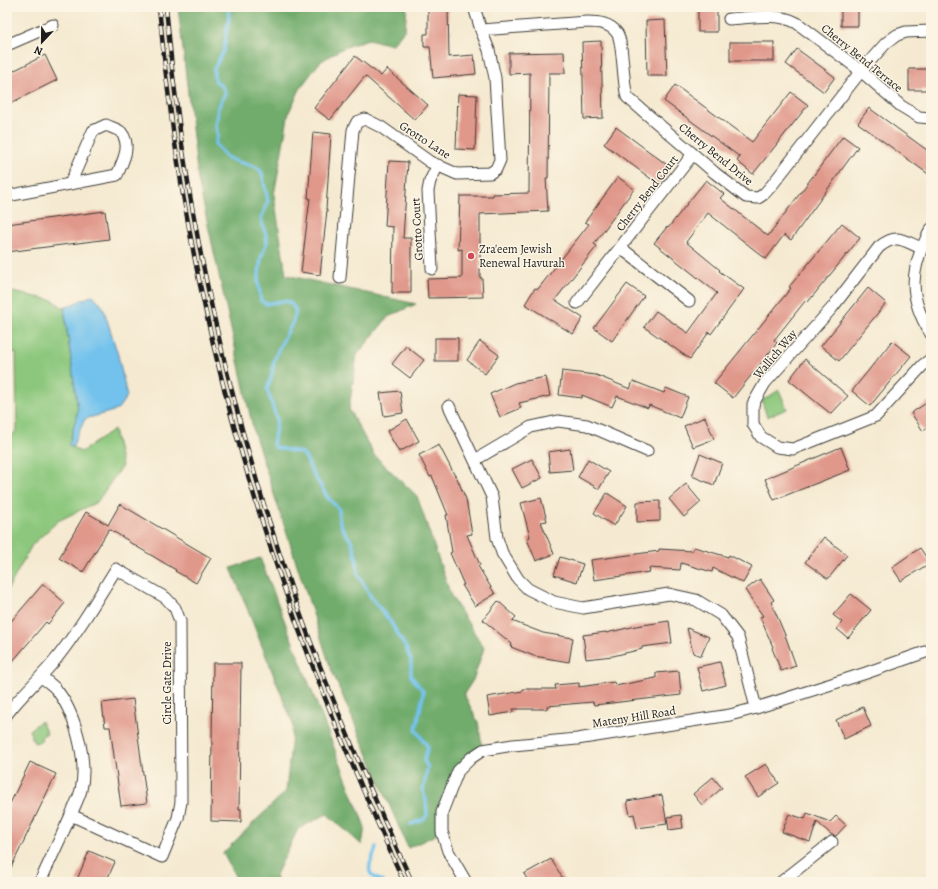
<svg xmlns="http://www.w3.org/2000/svg" width="938" height="889" font-family="Alegreya,serif">
<rect width="100%" height="100%" fill="#fcf5e5"/>
<filter id="ink" filterUnits="userSpaceOnUse"><feTurbulence type="fractalNoise" baseFrequency=".025" numOctaves="2"/><feDisplacementMap in="SourceGraphic" scale="8" xChannelSelector="R" yChannelSelector="G"/><feConvolveMatrix kernelMatrix="1 2 1 2 8 2 1 2 1" color-interpolation-filters="sRGB"/></filter>
<filter id="wash" filterUnits="userSpaceOnUse"><feTurbulence type="fractalNoise" baseFrequency=".012" numOctaves="4" result="noise"/><feDisplacementMap in="SourceGraphic" scale="16" xChannelSelector="R" yChannelSelector="G"/><feGaussianBlur stdDeviation="0.9" result="paint"/><feColorMatrix in="noise" values="0 0 0 0 0 0 0 0 0 0 0 0 0 0 0 0 0 1.4 0 .05"/><feComposite in="paint" operator="in"/></filter>
<g filter="url(#wash)">
<rect width="100%" height="100%" fill="#f5ead1"/>
<!-- green -->
<g fill="#8cc77d" stroke="#54724c">
<path d="M7 291 52 300 64 308 78 410 69 445 81 452 114 430 122 466 97 502 58 521 32 545 7 591V443L17 429 16 353 7 351Z"/>
<path d="M779 390 787 409 767 417 762 401Z"/>
<path d="M41 721 47 734 43 735 41 738 42 741 34 743 29 730Z"/>
</g>
<!-- forest -->
<g fill="#71ac6c" stroke="#466444">
<path d="M178 7H407L405 29 392 45 368 39 341 49 320 62 301 87 289 112 274 195 286 275 416 304 388 317 357 355 349 409 374 455 417 496 451 596 484 648 473 680 464 694 478 722 483 750 458 771 442 832 408 848 331 669 254 433 198 180Z"/>
<path d="M260 558 365 827 362 845 327 814 298 829 275 877 278 882H238L223 853 286 791 293 724 231 568Z"/>
</g>
<!-- water -->
<path fill="#72c2ed" stroke="#476f84" d="M93 295 103 307 118 355 127 396 117 410 85 419 72 447 69 445 78 410 64 308Z"/>
<g fill="none" stroke-linecap="round" stroke-linejoin="round">
<!-- stream -->
<g stroke="#72c2ed" stroke-width="3.5">
<path d="M228 7 229 20 227 28 224 50 214 69V76L216 81 224 89 225 94 218 108 216 128 218 136 216 141V145L226 157 238 162 254 166 259 169 262 173 268 201 261 219 266 235 267 242 261 258 258 281 261 301 266 304 282 301 289 302 293 306 296 311 293 322 279 348 274 361 272 375 267 389 277 420 273 444 275 447 278 448 302 453 306 458 312 472 328 498 339 509V519L342 528 352 542 357 561 358 574 371 597 390 621 406 648 411 660V676L423 691V695L416 730 428 747 424 761 428 767 427 770 423 791 426 801 427 815 423 820 411 824"/>
<path d="M376 847C375 855 365 868 372 875 374 878 380 880 383 882"/>
</g>
</g>
<g id="blocks">
<!-- building -->
<g fill="#e0988b">
<path d="M428 7H448L449 57 474 55 476 74 433 78 430 47H424V34H428Z"/>
<rect x="698" y="7" width="19" height="25"/>
<rect x="841" y="7" width="17" height="19"/>
<path d="M665 20 667 76H647L646 21Z"/>
<path d="M601 41 603 118 584 119 582 42Z"/>
<rect x="730" y="42" width="44" height="19"/>
<path d="M797 49 835 77 824 92 786 64Z"/>
<path d="M564 52 565 73H549L548 178H546L548 211 480 214V278H482L483 297 428 298 427 279 462 278V249L458 250 460 196H493L492 194 529 193 530 73 509 74V53Z"/>
<path d="M45 55 57 80 7 105V74Z"/>
<path d="M355 56 381 76 387 69 428 105 415 120 365 76 330 120 314 108Z"/>
<rect x="909" y="69" width="22" height="21"/>
<path d="M675 85 752 142 791 92 808 105 753 174 737 161 740 157 664 101Z"/>
<path d="M458 94 477 95 475 150 456 149Z"/>
<path d="M869 108 931 153V176L858 123Z"/>
<path d="M616 127 670 167 658 184 604 144Z"/>
<path d="M313 132 331 134 326 210H327L320 275 301 272 310 198H308Z"/>
<path d="M843 136 858 147 791 240 784 235 766 259 708 213 686 242 720 270 719 271 744 289 711 334 709 332 690 359 644 327 656 311 688 333 717 293 654 243 667 227 668 228 706 180 724 194 720 198 768 236Z"/>
<path d="M389 161 408 162 403 238H411V293H392L393 227 385 226Z"/>
<path d="M618 177 634 189 594 244 597 246 555 300 583 318 573 334 525 304 535 288 538 289 589 224 585 222Z"/>
<path d="M105 211 109 239 7 252V224Z"/>
<path d="M842 223 860 238 808 302 806 300 774 340 777 343 733 398 714 383 791 288 789 287Z"/>
<path d="M627 284 644 296 612 341 594 328Z"/>
<path d="M868 288 886 303 839 361 821 346Z"/>
<rect x="435" y="338" width="23" height="23"/>
<path d="M480 341 499 355 485 374 467 360Z"/>
<path d="M892 341 911 356 870 406 852 391Z"/>
<path d="M406 346 424 360 410 378 392 364Z"/>
<path d="M805 359 848 396 831 414 789 380Z"/>
<path d="M562 371 596 375 630 389 633 381 664 393 666 388 688 397 680 418 649 405 648 408 617 396 612 407 582 395V398L559 395Z"/>
<path d="M546 377 550 396 519 403 521 408 500 417 490 394 515 383Z"/>
<path d="M400 391 403 413 384 416 380 393Z"/>
<path d="M931 400V426L923 431 911 413Z"/>
<path d="M705 417 714 439 693 447 684 426Z"/>
<path d="M407 419 419 441 399 452 387 431Z"/>
<path d="M439 445 455 476H456L466 499 472 534 467 535 480 565 478 566 495 594 475 606 462 585H464L450 553 452 552 446 515H448L432 476 430 477 419 455Z"/>
<path d="M841 447 850 470 774 500 765 479Z"/>
<path d="M570 449 573 470 550 472 548 452Z"/>
<path d="M700 454 722 463 714 485 692 476Z"/>
<path d="M532 459 542 478 522 488 512 469Z"/>
<path d="M588 459 609 472 599 489 578 477Z"/>
<path d="M686 484 701 502 684 517 669 499Z"/>
<path d="M607 493 627 506 614 526 594 513Z"/>
<path d="M541 498 547 521 541 522 554 554 536 561 527 539 530 537 521 503Z"/>
<path d="M660 501V521L637 522V502Z"/>
<path d="M120 504 211 558 196 583 175 571 176 570 129 542V541L109 529 83 572 59 558 86 512 108 525Z"/>
<path d="M824 537 847 555 828 579 805 562Z"/>
<path d="M694 547 728 557 729 555 752 567 743 583 713 568 712 572 681 563 680 570 649 568 650 572 594 580 591 560 659 551V549L692 551Z"/>
<path d="M920 548 930 563 901 581 892 567Z"/>
<path d="M560 557 583 564 577 582 554 575Z"/>
<path d="M760 579 774 600 771 602 785 635 796 666 781 671 772 648 773 647 760 617 763 616 745 590Z"/>
<path d="M43 584 65 603 48 624 46 622 7 668V626Z"/>
<path d="M851 594 871 610 848 638 837 629 842 622 833 615Z"/>
<path d="M498 601 516 617 512 621 543 633 573 638 569 662 534 656 511 647 512 644 483 620Z"/>
<path d="M669 621 672 643 642 647V649L613 656 586 659 583 635 606 632V633L636 626Z"/>
<path d="M687 628 709 637 701 656 693 653Z"/>
<path d="M720 662 726 685 703 691 697 667Z"/>
<path d="M213 663H241L239 809H241V822L211 821Z"/>
<path d="M679 671 681 695 594 705 593 702 547 706V709H513V712L490 716 487 697 523 691V689H556L555 685 579 683V687L614 682 615 686 656 678V673Z"/>
<path d="M133 699 147 803 121 806 110 727H105L102 703Z"/>
<path d="M863 707 871 726 844 739 836 720Z"/>
<path d="M30 762 56 774 7 876V810Z"/>
<path d="M766 764 779 783 758 797 745 777Z"/>
<path d="M713 777 722 788 702 805 693 794Z"/>
<path d="M662 795 667 824 637 828 634 814 630 815 627 801Z"/>
<path d="M807 813 830 822 836 816 846 825 836 836 832 835 817 822 810 842 782 832 789 814 805 819Z"/>
<path d="M681 815 683 828 669 830 667 817Z"/>
<path d="M89 851 115 862 106 882H76Z"/>
<path d="M551 859 565 882H529L524 874Z"/>
</g>
</g>
</g>
<g filter="url(#ink)">
<use href="#blocks" fill-opacity="0" stroke="#3d3b37" stroke-width="1"/>
<g fill="none" stroke-linecap="round" stroke-linejoin="round">
<defs>
<g id="street">
<path d="M729 19C751 18 777 12 797 23L861 71 901 106 919 117 931 118"/>
<path d="M481 30 587 22C598 22 610 23 617 33 623 41 623 84 627 97L715 173 746 197 758 198 764 194 772 185 861 71 886 43 897 35 906 32 931 31"/>
<path d="M7 45 53 25"/>
<path d="M7 196 117 175C123 161 132 145 121 132 118 129 110 127 106 125L93 131 70 184"/>
<path d="M931 229C910 268 907 296 931 334"/>
<path d="M621 248 689 301"/>
<path d="M921 248C902 240 897 233 879 247L832 308 765 383 753 404V424L761 437 777 447 793 449 876 416 923 365 931 359"/>
<path d="M432 269 428 191 430 181 438 165"/>
<path d="M340 278 353 130 357 122 365 119 381 127 430 162 457 174 490 173 496 169 500 160 495 78 489 50 481 30 474 7"/>
<path d="M577 303 693 154"/>
<path d="M449 406 492 497 497 538 502 553 518 579 528 589 554 602 583 608 669 594 696 600 721 615 738 637 756 708"/>
<path d="M475 460 531 427 558 421 587 425 647 451"/>
<path d="M7 714C22 694 41 678 56 659 79 631 97 599 116 569L166 598 175 608 180 621 181 802 178 818 162 857 71 815C74 807 79 798 81 790 88 760 75 711 55 688 51 684 45 680 41 676"/>
<path d="M40 882 71 815"/>
<path d="M466 882 448 851 442 832V812L458 771 471 758 483 750 513 745 577 739 730 715 756 708 866 673 931 650"/>
<path d="M781 882 832 842"/>
</g>
</defs>
<!-- street casing -->
<use href="#street" stroke="#3d3b37" stroke-width="13"/>
<!-- street -->
<use href="#street" stroke="#fff" stroke-width="11"/>
<defs>
<g id="rail">
<path d="M159 7C179 236 233 461 316 675 343 745 373 814 404 882"/>
<path d="M166 7C183 209 229 411 296 602 330 697 370 790 412 882"/>
</g>
</defs>
<!-- rail casing -->
<use href="#rail" stroke="#1c1c1c" stroke-width="4.5"/>
<!-- rail -->
<use href="#rail" stroke="#fcf5e5" stroke-width="3" stroke-dasharray="9" stroke-linecap="butt"/>
</g>
</g>
<!-- markers -->
<circle fill="#d1495b" stroke="#fcf5e5" stroke-width="1.5" cx="471" cy="256" r="4"/>
<g text-anchor="middle" dominant-baseline="central" stroke-width="3" stroke-linejoin="round" paint-order="stroke">
<!-- street labels -->
<g font-size="12" fill="#1c1c1c" stroke="#fcf5e5">
<text transform="translate(862 58) rotate(39)">Cherry Bend Terrace</text>
<text transform="translate(425 140) rotate(33)">Grotto Lane</text>
<text transform="translate(716 154) rotate(39)">Cherry Bend Drive</text>
<text transform="translate(647 193) rotate(-52)">Cherry Bend Court</text>
<text transform="translate(417 229) rotate(-93)">Grotto Court</text>
<text transform="translate(775 354) rotate(-50)">Wallich Way</text>
<text transform="translate(167 683) rotate(-90)">Circle Gate Drive</text>
<text transform="translate(634 717) rotate(-9)">Mateny Hill Road</text>
</g>
<!-- poi labels -->
<g font-size="12" fill="#1c1c1c" stroke="#fcf5e5" text-anchor="start">
<text x="479" y="249">Zra'eem Jewish<tspan x="479" dy="14">Renewal Havurah</tspan></text>
</g>
</g>
<!-- margin -->
<rect width="938" height="889" fill="none" stroke="#fcf5e5" stroke-width="24"/>
<!-- north arrow -->
<g transform="translate(42 42) rotate(202)" stroke="#fcf5e5" stroke-width="3" paint-order="stroke">
<path d="M0-3L7 15L0 10L-7 15Z" fill="#1c1c1c"/>
<text y="-6" font-size="11" font-weight="bold" text-anchor="middle" fill="#1c1c1c">N</text>
</g>
</svg>
